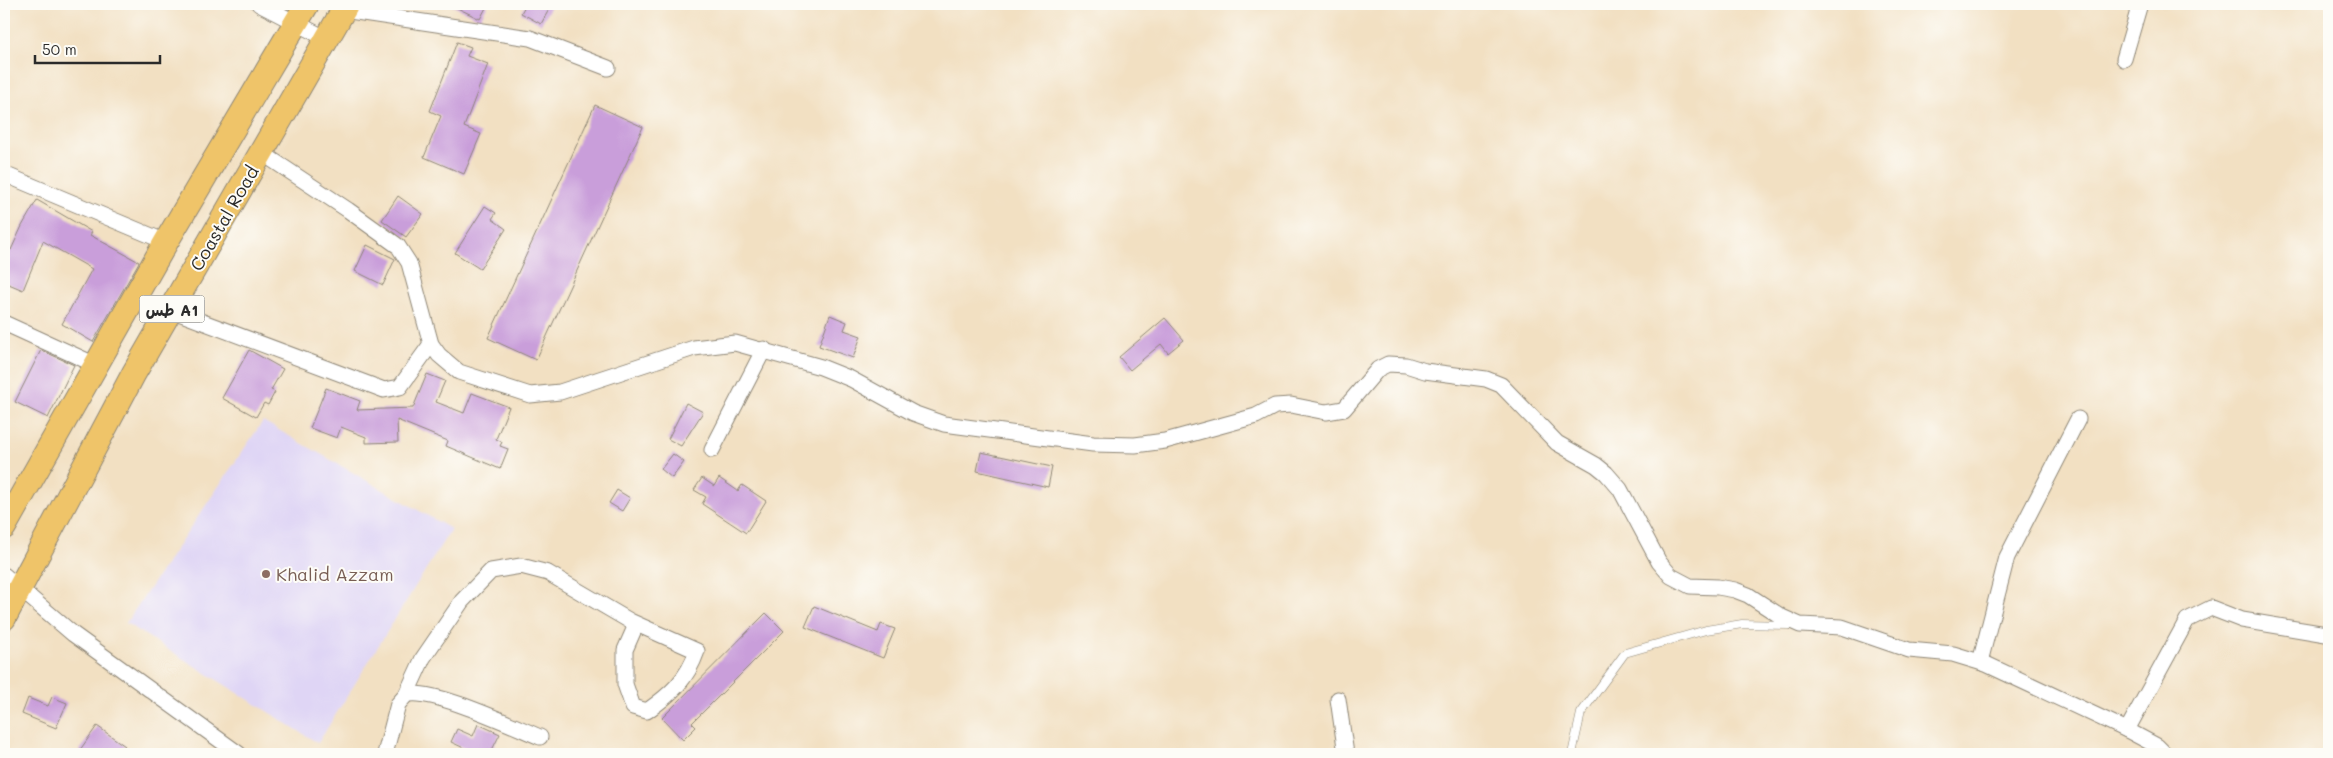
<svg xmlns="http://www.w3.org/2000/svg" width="2333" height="758" font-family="Mali,'Playpen Sans Arabic',sans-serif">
<rect width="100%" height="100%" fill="#fdfcf7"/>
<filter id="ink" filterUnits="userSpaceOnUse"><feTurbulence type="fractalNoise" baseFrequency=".02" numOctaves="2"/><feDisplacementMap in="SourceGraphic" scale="10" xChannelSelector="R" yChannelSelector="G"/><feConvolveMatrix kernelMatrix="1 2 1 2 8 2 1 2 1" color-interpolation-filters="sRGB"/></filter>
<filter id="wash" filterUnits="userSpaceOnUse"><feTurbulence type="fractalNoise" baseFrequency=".0096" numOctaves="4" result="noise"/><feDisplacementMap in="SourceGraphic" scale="20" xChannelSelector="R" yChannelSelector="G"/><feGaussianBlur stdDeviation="1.12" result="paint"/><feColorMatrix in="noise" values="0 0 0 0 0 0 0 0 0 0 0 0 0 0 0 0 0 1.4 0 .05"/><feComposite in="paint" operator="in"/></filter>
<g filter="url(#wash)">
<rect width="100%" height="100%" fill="#f2e0c2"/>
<!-- built -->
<path fill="#dfd5f5" d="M263 421 451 529 318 743 126 623Z"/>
<g id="blocks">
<!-- building -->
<g fill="#c99eda">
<path d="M449 4H488L480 19Z"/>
<path d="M526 4H552L541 24 521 13Z"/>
<path d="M457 42 471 47 467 56 488 64 464 127 481 134 464 174 424 157 441 116 430 111Z"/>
<path d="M595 105 643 127 536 360 488 338Z"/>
<path d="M398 196 423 214 406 237 382 220Z"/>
<path d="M37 200 92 232 90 235 139 262 93 342 62 324 92 269 43 241 23 290 4 282V247L11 250 22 226Z"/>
<path d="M485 206 496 213 492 219 506 229 480 269 455 253Z"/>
<path d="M367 245 395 259 383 285 355 271Z"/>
<path d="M830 315 847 322 844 330 861 336 853 358 819 346Z"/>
<path d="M1165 318 1184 340 1168 353 1161 344 1130 370 1119 357Z"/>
<path d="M41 350 74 365 48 418 15 402Z"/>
<path d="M249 350 283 369 271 390 275 392 268 405 264 403 256 417 222 398Z"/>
<path d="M427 374 445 381 436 402 464 413 472 393 509 407 496 439 502 442 500 446 508 449 500 469 446 446 448 441 397 420 398 442 366 443V437L341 427 337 438 310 428 326 388 360 401 357 410 413 408Z"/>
<path d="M686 403 703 412 681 446 668 439Z"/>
<path d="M981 452 1052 467 1048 487 977 471Z"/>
<path d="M673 454 684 462 672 478 661 469Z"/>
<path d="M702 478 714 486 719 478 738 491 742 485 766 501 746 533 702 504 706 497 694 490Z"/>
<path d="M617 490 630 498 622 511 609 503Z"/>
<path d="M814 606 878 632 881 624 895 629 883 658 805 627Z"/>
<path d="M766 613 784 631 692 723 696 727 683 740 662 718Z"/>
<path d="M52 697 67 703 56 728 22 714 28 698 48 706Z"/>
<path d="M478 724 500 734 490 754H464L466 749 451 742 457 729 473 736Z"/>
<path d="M97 726 125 746 119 754H77Z"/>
</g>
</g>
</g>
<g filter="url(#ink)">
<use href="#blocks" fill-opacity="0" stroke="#8e8676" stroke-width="1"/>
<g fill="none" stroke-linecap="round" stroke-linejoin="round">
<defs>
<path id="service" d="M1572 754 1581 713 1625 653 1706 630 1742 624 1790 625"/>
<g id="minor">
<path d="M259 4 327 39"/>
<path d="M343 10 530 38 608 68"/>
<path d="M2124 59 2140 4"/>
<path d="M262 153 348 210 398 246 409 263 431 344 439 355 459 372 530 395 560 392 694 348 735 343 821 367 851 379 913 413 944 424 1093 444 1135 445 1165 441 1256 416 1275 406 1291 405 1326 412 1344 409 1378 369 1388 364 1406 365 1425 371 1486 379 1501 385 1557 443 1596 465 1606 473 1620 489 1659 562 1671 576 1690 586 1718 587 1735 590 1748 595 1782 617 1800 625 1842 627 1909 650 1953 654 1986 664 2127 730 2157 746 2165 754"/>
<path d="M4 174 166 242"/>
<path d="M171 310 384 390 400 387 431 344"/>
<path d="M4 323 96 365"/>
<path d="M712 450 764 349"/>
<path d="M4 575 73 634 239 754"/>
<path d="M1980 662 2007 557 2078 419"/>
<path d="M406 695C430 687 513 726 540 737"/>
<path d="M1338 699 1346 754"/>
<path d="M2127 730 2187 620 2211 608 2242 620 2326 634 2329 633"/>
<path d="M385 754 398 704 406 695 423 658 462 601 491 571 521 566 548 573 630 621 636 625 625 650V684L633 707 647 711C671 694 687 680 697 651L630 621"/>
</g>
<g id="trunk">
<path d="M4 527 166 242 307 4"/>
<path d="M4 618 134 373 347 4"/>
</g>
</defs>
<!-- service casing -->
<use href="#service" stroke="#8e8676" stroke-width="9"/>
<!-- minor casing -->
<use href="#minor" stroke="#8e8676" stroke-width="17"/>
<!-- trunk casing -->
<use href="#trunk" stroke="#8e8676" stroke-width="26"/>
<!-- service -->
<use href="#service" stroke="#fff" stroke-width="8"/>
<!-- minor -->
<use href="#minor" stroke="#fff" stroke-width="15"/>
<!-- trunk -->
<use href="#trunk" stroke="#efc469" stroke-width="24"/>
</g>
</g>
<!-- markers -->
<circle fill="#8d6e63" stroke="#fdfcf7" stroke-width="2" cx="266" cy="574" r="5"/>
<g text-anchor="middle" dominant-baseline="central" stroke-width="4" stroke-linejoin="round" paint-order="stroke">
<!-- shield labels -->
<rect fill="#fdfcf7" stroke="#6a6a68" stroke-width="1" x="139.5" y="295.5" width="65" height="27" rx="4"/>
<g font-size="16" font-weight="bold" fill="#2b2b2b">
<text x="172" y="309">طس A1</text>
</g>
<!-- street labels -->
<g font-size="18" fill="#2b2b2b" stroke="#fdfcf7">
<text transform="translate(224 218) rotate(-60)">Coastal Road</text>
</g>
<!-- education labels -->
<g font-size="18" fill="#785e54" stroke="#fdfcf7" text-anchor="start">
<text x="276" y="574">Khalid Azzam</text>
</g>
</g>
<!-- margin -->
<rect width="2333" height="758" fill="none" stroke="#fdfcf7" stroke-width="20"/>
<!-- scale -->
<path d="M35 55v8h125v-8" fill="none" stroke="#2b2b2b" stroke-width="2.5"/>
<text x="42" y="55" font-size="15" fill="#2b2b2b" stroke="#fdfcf7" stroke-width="4" paint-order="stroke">50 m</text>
</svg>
